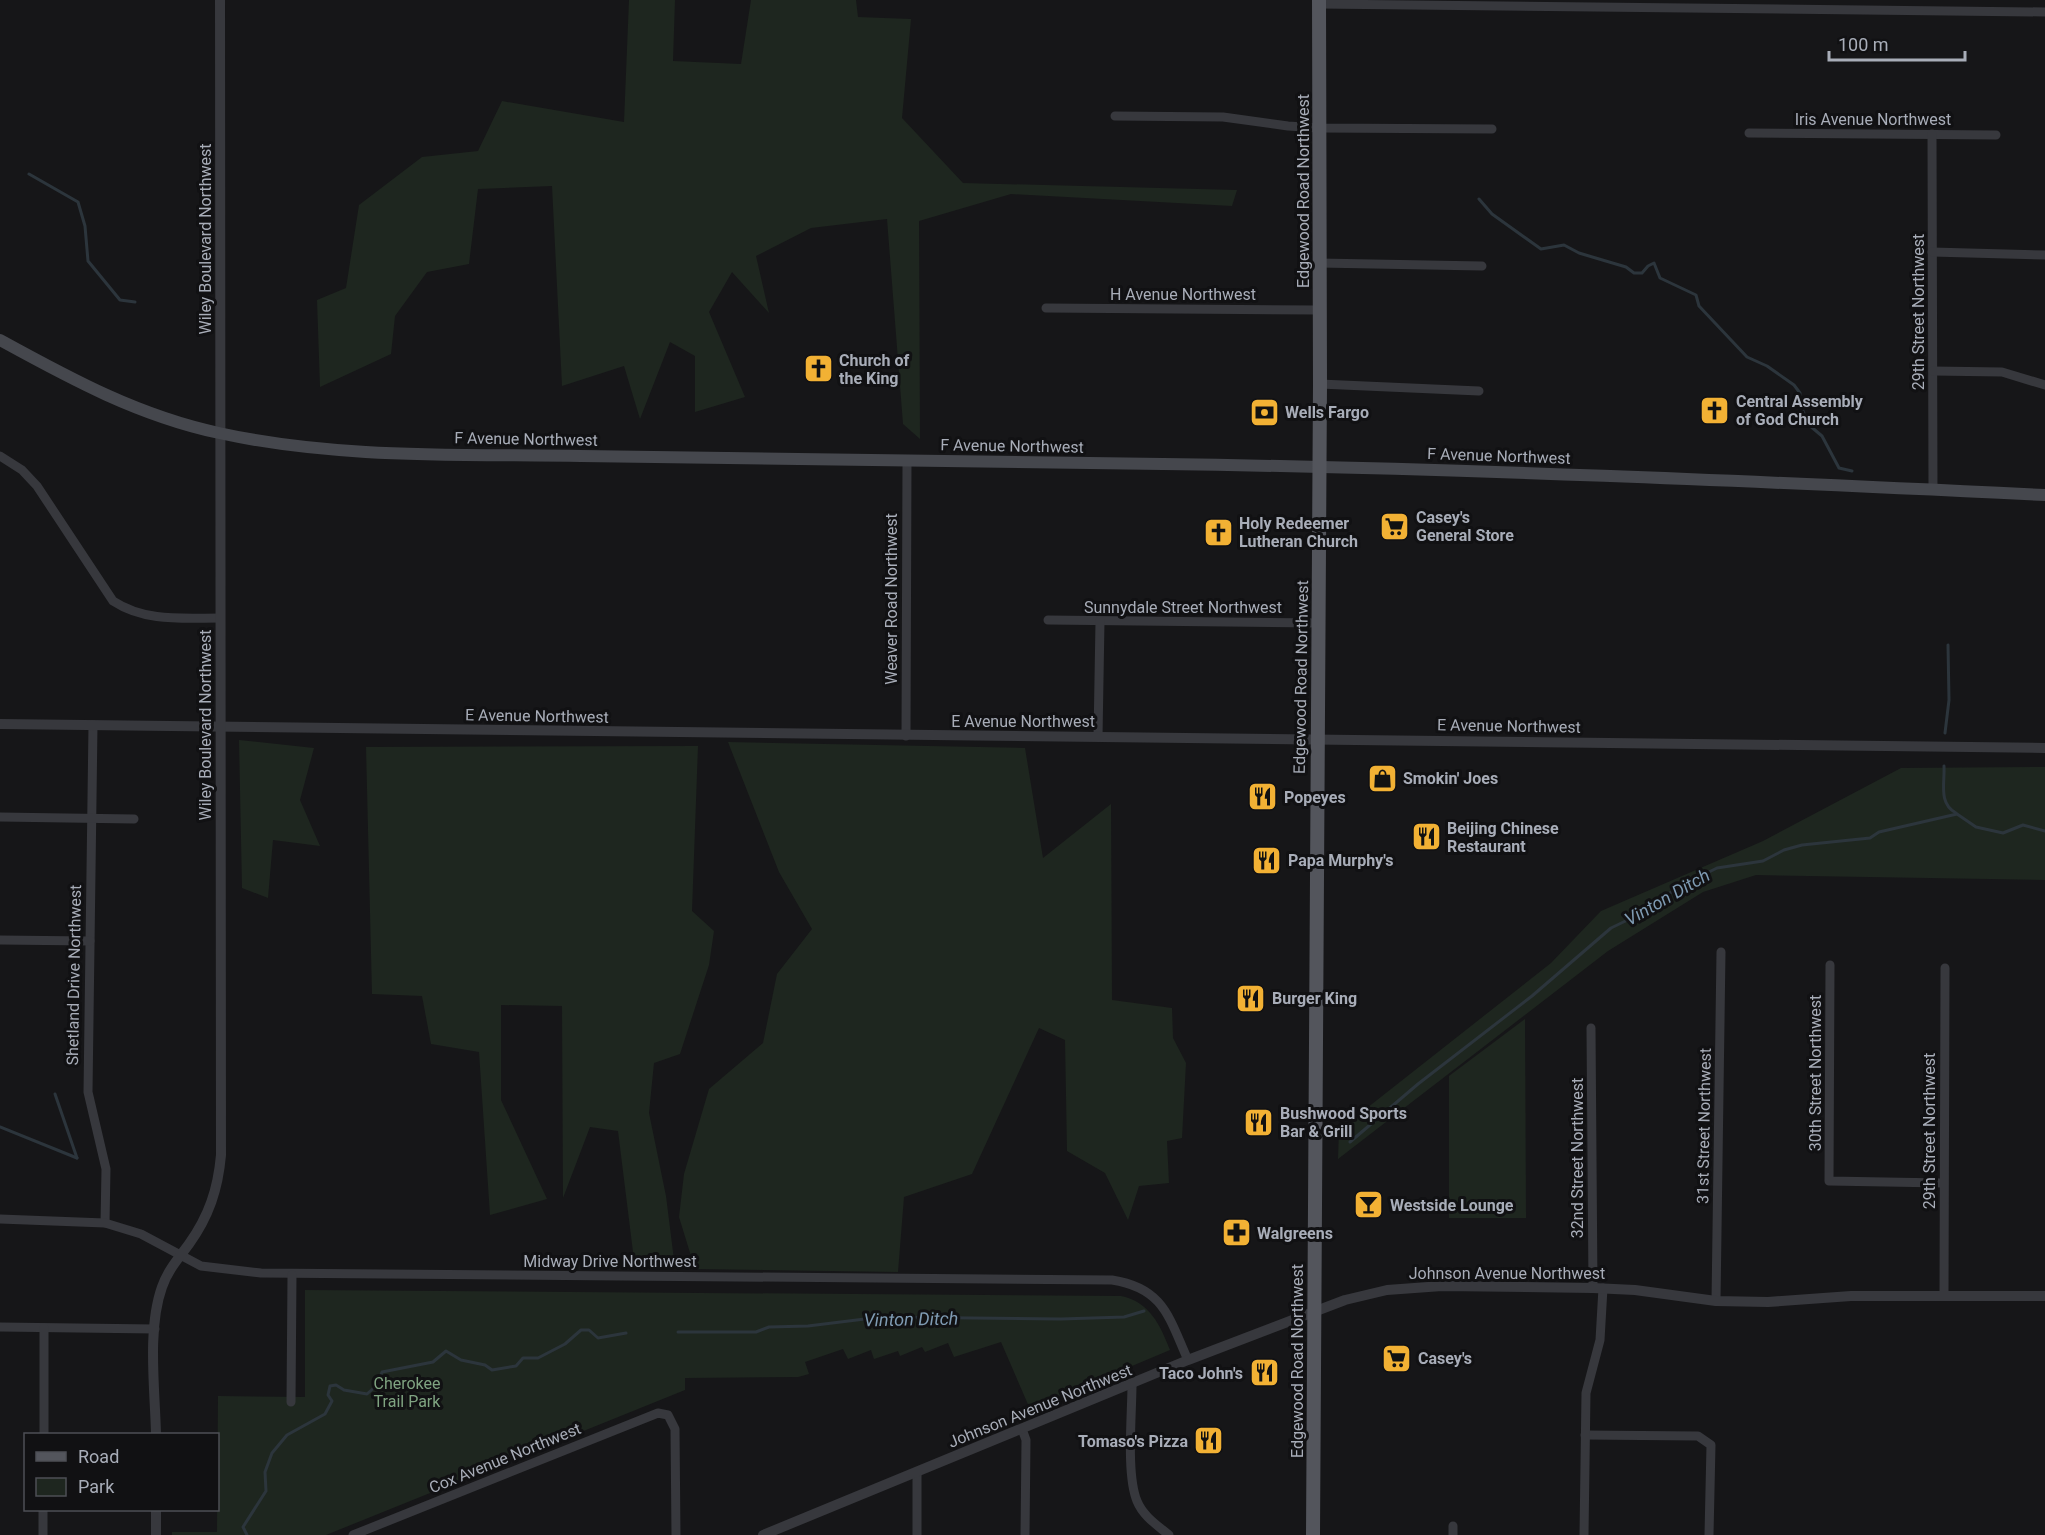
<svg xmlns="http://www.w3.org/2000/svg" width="2045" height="1535" font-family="Roboto,sans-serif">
<rect width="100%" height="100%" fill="#161618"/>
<!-- green -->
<g fill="#1e261f">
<path d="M629 0H675L673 61 741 64 751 0H856L858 17 911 19 902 118 963 183 1237 190 1232 206 1011 194 919 221 920 439 903 424 887 219 811 228 756 256 769 313 732 272 709 312 745 397 695 412V356L670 342 640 419 624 366 562 386 552 186 478 189 469 264 427 272 395 316 391 354 320 387 317 300 346 288 359 205 422 157 478 151 502 101 624 122Z"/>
<path d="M239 740 314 748 300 800 320 846 273 840 268 898 242 888Z"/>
<path d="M728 742 1025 748 1043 858 1111 804 1112 1000 1172 1008 1173 1038 1186 1063 1182 1138 1167 1141 1169 1183 1139 1186 1128 1220 1105 1173 1067 1151 1065 1040 1039 1028 972 1174 904 1197 898 1272 695 1269 679 1217 684 1174 709 1089 763 1043 777 974 812 929 779 872Z"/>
<path d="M698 746 692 911 714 931 709 965 680 1054 654 1063 649 1113 666 1196 675 1268 634 1260 618 1131 590 1127 563 1198 562 1006 501 1005V1100L547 1199 490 1215 479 1052 431 1044 422 996 372 994 366 747Z"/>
<path d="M2045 767V880L1756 875 1703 892 1608 951 1338 1159 1339 1130 1551 963 1601 911 1763 841 1901 768Z"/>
<path d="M1525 1019 1526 1218H1449V1076Z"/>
<path d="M305 1290 1121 1296C1150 1302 1160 1325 1170 1350L1030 1409 1001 1342 954 1357 948 1343 925 1352 922 1347 900 1356 898 1351 874 1359 871 1350 848 1359 843 1349 805 1362 809 1374 798 1377 685 1378V1390L326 1535H172V1532H217L218 1396 305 1397Z"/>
</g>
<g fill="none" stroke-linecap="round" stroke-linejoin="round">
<!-- stream -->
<g stroke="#2c353c" stroke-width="3">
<path d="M29 174 78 202 85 226 88 261 120 300 135 302"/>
<path d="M1479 199 1492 214 1541 249 1564 245 1579 253 1626 267 1634 273H1642L1648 266 1654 263 1660 278 1696 295 1699 306 1747 357 1767 366 1794 385 1800 393V404L1809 425 1822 436 1839 468 1852 471"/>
<path d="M1945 733 1949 700 1948 645"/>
<path d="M1944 766C1945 783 1938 803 1956 813"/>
<path d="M55 1094 77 1158"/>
<path d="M0 1127 77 1158"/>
<path d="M1350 1142 1418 1084 1532 996 1611 928 1642 913 1677 888 1717 868 1763 861 1784 850 1802 845 1870 838 1879 832 1957 814 1976 827 2003 833 2023 825 2045 831"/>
<path d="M678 1332H756L769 1327 808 1326 881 1317 1061 1319 1124 1317 1144 1311"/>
<path d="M247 1535 243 1527 266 1491 265 1472 272 1453 287 1435 325 1414 332 1401 328 1395 330 1386 336 1385 344 1390 367 1394 377 1385 382 1372 433 1362 446 1351 461 1360 485 1365 492 1370 516 1366 523 1358H538L565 1344 581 1330H589L598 1338 626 1333"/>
</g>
<!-- minor -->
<g stroke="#37383d" stroke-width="9">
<path d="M1319 4 2045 12"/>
<path d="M1115 116 1223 117 1288 126 1319 128 1492 129"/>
<path d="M1749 133 1996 135"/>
<path d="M1932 134 1933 490"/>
<path d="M1932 252 2045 255"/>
<path d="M1319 263 1482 266"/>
<path d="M1046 308 1319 310"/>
<path d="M1933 371 2002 372 2045 385"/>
<path d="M1320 384 1479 391"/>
<path d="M0 456 22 470 37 486 113 601C145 622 182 618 220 618"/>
<path d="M1048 620 1318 623"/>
<path d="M93 725 88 1092 106 1169 105 1223"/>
<path d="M906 736 907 462"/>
<path d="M1098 737 1100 621"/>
<path d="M0 817 134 819"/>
<path d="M0 940 90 941"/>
<path d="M1830 965 1829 1181 1943 1183"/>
<path d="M1591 1028 1593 1288"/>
<path d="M0 1219 105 1223 141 1234 201 1266 261 1273 1112 1280C1164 1288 1169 1318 1188 1360"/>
<path d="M1944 1295 1945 968"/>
<path d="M1716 1301 1721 952"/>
<path d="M0 1327 155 1329"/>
<path d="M1132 1384C1132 1415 1126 1474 1137 1501 1143 1516 1157 1525 1169 1535"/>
<path d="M291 1402 292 1275"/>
<path d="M1022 1429 1026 1440 1025 1535"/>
<path d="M44 1434V1328"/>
<path d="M1585 1435 1698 1436 1711 1445 1709 1535"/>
<path d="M917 1473V1535"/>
<path d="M1453 1526V1535"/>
<path d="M43 1535V1510"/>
<path d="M353 1535 658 1413 668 1415 675 1429 676 1535"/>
<path d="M1584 1535 1586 1393 1600 1340 1603 1288"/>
</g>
<!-- tertiary -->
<g stroke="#37383d" stroke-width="10">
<path d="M0 724 2045 748"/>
<path d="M156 1434C155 1390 147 1329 162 1287 168 1270 178 1259 189 1244 209 1216 218 1189 221 1155L220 0"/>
<path d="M156 1510V1535"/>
<path d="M763 1535 1188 1360 1345 1300 1387 1290 1442 1286 1593 1288 1635 1290 1716 1301 1768 1302 1851 1296H2045"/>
</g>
<!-- secondary -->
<path stroke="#45474d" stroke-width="12" d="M0 340C71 379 139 416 219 433 337 459 461 454 581 456 775 460 969 462 1163 464 1457 468 1751 481 2045 495"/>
<!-- primary -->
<path stroke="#53555c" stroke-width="14" d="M1313 1535 1320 384 1319 0"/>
</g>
<!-- icons -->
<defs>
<symbol id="church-square" viewBox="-11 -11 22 22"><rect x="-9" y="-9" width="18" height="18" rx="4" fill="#f2b134" stroke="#111113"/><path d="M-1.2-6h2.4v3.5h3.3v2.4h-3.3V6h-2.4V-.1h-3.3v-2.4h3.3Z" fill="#111"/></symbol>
<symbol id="bank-square" viewBox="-11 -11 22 22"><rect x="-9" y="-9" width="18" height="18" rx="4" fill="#f2b134" stroke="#111113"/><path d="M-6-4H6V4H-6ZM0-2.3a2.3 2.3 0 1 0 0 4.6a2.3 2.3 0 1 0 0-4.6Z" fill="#111"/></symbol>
<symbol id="supermarket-square" viewBox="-11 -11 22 22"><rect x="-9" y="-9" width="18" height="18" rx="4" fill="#f2b134" stroke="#111113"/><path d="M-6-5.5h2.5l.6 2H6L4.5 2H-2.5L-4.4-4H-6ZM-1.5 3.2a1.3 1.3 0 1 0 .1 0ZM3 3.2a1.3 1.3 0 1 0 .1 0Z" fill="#111"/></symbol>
<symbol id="shop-square" viewBox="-11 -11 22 22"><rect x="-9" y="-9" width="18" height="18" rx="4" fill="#f2b134" stroke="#111113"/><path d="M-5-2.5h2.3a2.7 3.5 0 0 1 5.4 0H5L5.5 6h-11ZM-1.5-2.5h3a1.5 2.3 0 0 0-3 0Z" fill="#111"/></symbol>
<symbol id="restaurant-square" viewBox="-11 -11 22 22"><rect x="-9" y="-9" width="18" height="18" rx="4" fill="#f2b134" stroke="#111113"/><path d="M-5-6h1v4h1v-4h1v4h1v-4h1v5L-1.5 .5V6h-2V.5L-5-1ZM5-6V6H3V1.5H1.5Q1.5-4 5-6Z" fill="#111"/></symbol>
<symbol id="bar-square" viewBox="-11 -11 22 22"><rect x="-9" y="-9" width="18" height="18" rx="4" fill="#f2b134" stroke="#111113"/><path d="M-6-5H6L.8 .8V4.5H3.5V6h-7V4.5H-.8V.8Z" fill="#111"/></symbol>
<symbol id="pharmacy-square" viewBox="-11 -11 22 22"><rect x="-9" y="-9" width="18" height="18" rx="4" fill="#f2b134" stroke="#111113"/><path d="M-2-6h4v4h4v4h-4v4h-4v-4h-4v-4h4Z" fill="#111"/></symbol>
</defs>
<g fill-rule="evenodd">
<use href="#church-square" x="802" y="352" width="33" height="33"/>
<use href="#church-square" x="1698" y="394" width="33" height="33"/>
<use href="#bank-square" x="1248" y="396" width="33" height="33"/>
<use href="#supermarket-square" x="1378" y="510" width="33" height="33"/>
<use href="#church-square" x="1202" y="516" width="33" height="33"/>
<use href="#shop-square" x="1366" y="762" width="33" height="33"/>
<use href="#restaurant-square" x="1246" y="780" width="33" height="33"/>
<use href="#restaurant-square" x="1410" y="820" width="33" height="33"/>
<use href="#restaurant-square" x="1250" y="844" width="33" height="33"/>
<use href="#restaurant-square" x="1234" y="982" width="33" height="33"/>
<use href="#restaurant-square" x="1242" y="1106" width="33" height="33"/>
<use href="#bar-square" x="1352" y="1188" width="33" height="33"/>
<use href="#pharmacy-square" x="1220" y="1216" width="33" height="33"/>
<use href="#supermarket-square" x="1380" y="1342" width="33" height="33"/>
<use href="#restaurant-square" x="1248" y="1356" width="33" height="33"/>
<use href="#restaurant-square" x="1192" y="1424" width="33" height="33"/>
</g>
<g text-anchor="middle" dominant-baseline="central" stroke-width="6" stroke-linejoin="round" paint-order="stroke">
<!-- street labels -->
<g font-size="16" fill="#a8adb8" stroke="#111113">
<text x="1873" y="119">Iris Avenue Northwest</text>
<text transform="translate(1303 191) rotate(-90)">Edgewood Road Northwest</text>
<text transform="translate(205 239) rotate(-90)">Wiley Boulevard Northwest</text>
<text x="1183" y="294">H Avenue Northwest</text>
<text transform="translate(1918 312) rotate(-90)">29th Street Northwest</text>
<text transform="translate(526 439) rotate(1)">F Avenue Northwest</text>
<text transform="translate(1012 446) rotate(1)">F Avenue Northwest</text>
<text transform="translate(1499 456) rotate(2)">F Avenue Northwest</text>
<text transform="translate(891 599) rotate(-90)">Weaver Road Northwest</text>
<text x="1183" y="607">Sunnydale Street Northwest</text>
<text transform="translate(1301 677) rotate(-89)">Edgewood Road Northwest</text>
<text transform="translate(537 716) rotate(1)">E Avenue Northwest</text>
<text x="1023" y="721">E Avenue Northwest</text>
<text transform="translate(205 725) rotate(-90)">Wiley Boulevard Northwest</text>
<text transform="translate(1509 726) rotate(1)">E Avenue Northwest</text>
<text transform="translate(74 975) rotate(-89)">Shetland Drive Northwest</text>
<text transform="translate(1815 1073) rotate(-90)">30th Street Northwest</text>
<text transform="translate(1704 1126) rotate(-89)">31st Street Northwest</text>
<text transform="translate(1929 1131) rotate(-90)">29th Street Northwest</text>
<text transform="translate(1577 1158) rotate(-90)">32nd Street Northwest</text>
<text x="610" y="1261">Midway Drive Northwest</text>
<text x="1507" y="1273">Johnson Avenue Northwest</text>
<text transform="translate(1297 1361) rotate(-90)">Edgewood Road Northwest</text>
<text transform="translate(1040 1406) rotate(-22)">Johnson Avenue Northwest</text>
<text transform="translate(505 1458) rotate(-22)">Cox Avenue Northwest</text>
</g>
<!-- poi labels -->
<g font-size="16" font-weight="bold" fill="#a8adb8" stroke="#111113" text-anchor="start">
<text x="839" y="360">Church of<tspan x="839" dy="18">the King</tspan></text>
<text x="1736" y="401">Central Assembly<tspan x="1736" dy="18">of God Church</tspan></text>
<text x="1285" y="412">Wells Fargo</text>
<text x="1416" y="517">Casey's<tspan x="1416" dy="18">General Store</tspan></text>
<text x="1239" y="523">Holy Redeemer<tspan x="1239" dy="18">Lutheran Church</tspan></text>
<text x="1403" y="778">Smokin' Joes</text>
<text x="1284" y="797">Popeyes</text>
<text x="1447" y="828">Beijing Chinese<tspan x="1447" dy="18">Restaurant</tspan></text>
<text x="1288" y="860">Papa Murphy's</text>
<text x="1272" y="998">Burger King</text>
<text x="1280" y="1113">Bushwood Sports<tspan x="1280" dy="18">Bar &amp; Grill</tspan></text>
<text x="1390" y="1205">Westside Lounge</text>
<text x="1257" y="1233">Walgreens</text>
<text x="1418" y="1358">Casey's</text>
<text x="1243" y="1373" text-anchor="end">Taco John's</text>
<text x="1188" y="1441" text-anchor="end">Tomaso's Pizza</text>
</g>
<!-- park labels -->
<g font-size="16" fill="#7fa381" stroke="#111113">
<text x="407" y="1383">Cherokee<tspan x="407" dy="18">Trail Park</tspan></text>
</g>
<!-- water labels -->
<g font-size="18" font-style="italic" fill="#7f9bb3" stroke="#111113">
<text transform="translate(1667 897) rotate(-30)">Vinton Ditch</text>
<text transform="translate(911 1319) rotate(-1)">Vinton Ditch</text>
</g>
</g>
<!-- legend -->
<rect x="24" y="1433" width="195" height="78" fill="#111113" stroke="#4d4f55" stroke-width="1.5"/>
<rect x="36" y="1452" width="30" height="9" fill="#53555c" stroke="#4d4f55" stroke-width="1.5"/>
<text x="78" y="1463" font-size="18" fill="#a8adb8">Road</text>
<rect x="36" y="1478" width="30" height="18" fill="#1e261f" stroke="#4d4f55" stroke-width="1.5"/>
<text x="78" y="1493" font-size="18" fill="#a8adb8">Park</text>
<!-- scale -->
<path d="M1829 51v9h136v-9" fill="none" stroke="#a8adb8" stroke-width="3"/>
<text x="1838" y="51" font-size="18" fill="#a8adb8" stroke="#111113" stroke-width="4.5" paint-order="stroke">100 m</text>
</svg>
